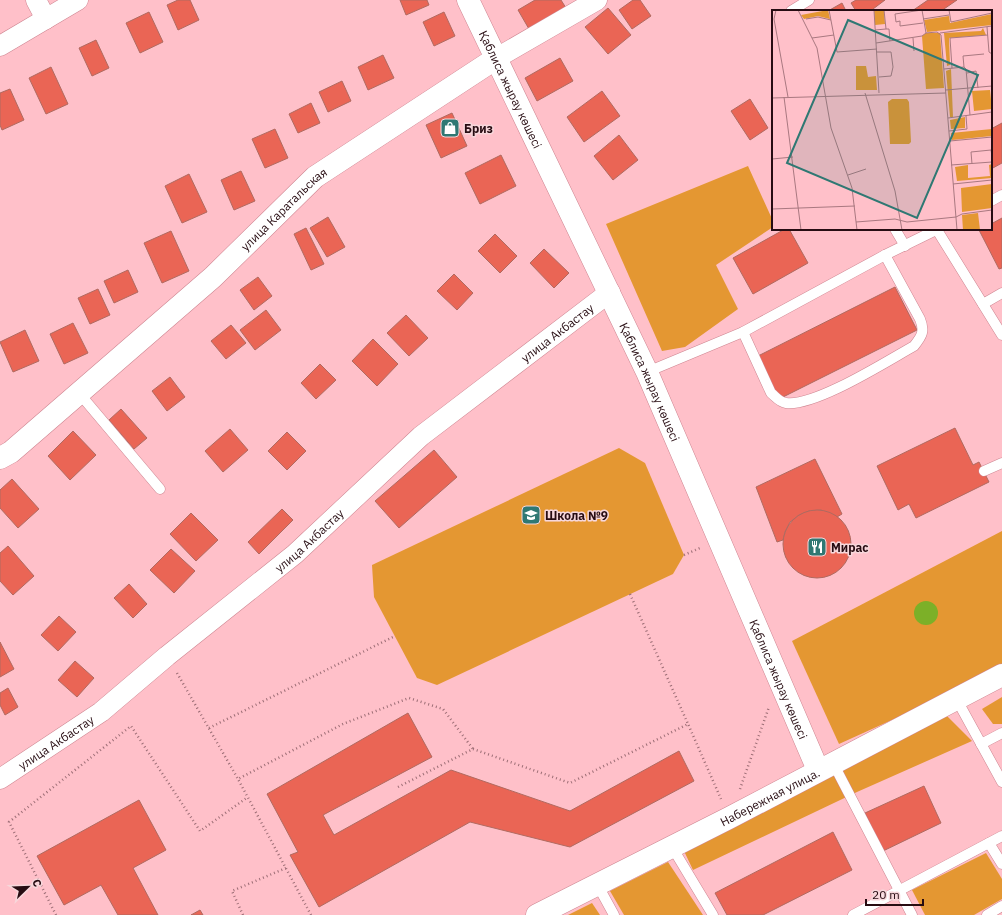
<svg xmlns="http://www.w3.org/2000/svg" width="1002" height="915" font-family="'IBM Plex Sans',sans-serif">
<rect width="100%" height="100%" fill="#ffc0c9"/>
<!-- green -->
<g fill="#e49732">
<path d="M748 166 773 221V227L716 265 738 309 685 347 662 351 606 224Z"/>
<path d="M619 448 645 463 684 555 673 574 437 685 417 678 374 597 372 565Z"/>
<path d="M1002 531V670L839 744 792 641Z"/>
<path d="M1002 697V724H993L982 709Z"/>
<path d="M946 715 972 741 857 792 693 870 684 851Z"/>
<path d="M986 853 1002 879V899L974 915H925L912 890Z"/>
<path d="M668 862 703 915H624L610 891Z"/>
<path d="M592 903 600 915H568Z"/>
</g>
<!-- water -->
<circle fill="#7cb028" cx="926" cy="613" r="12"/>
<!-- building -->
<g fill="#ea6555" stroke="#b06a60">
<path d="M178 0H190L199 20 178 30 167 5Z"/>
<path d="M400 0H427L429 5 406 15Z"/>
<path d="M535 0H561L566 8 529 29 518 10Z"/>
<path d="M633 0H640L651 16 632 29 619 10Z"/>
<path d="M856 0H885L873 9 874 11H856L851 3Z"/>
<path d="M928 0H957L941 11H912Z"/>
<path d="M842 3 846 11H828Z"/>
<path d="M608 8 631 35 608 54 585 27Z"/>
<path d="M149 12 163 42 140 53 126 23Z"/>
<path d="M444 12 455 36 434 46 423 22Z"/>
<path d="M96 40 109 68 92 76 79 48Z"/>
<path d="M383 55 394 78 368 90 358 67Z"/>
<path d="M560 58 573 81 537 101 525 78Z"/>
<path d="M51 67 68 104 46 114 29 78Z"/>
<path d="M342 81 351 101 328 112 319 92Z"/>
<path d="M10 89 24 120 2 130 0 125V93Z"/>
<path d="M602 91 620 116 584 142 567 117Z"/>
<path d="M750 99 768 128 750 140 731 111Z"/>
<path d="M311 103 320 123 298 133 289 114Z"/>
<path d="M452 113 467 146 441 158 426 125Z"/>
<path d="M1002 123V163L991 169V129Z"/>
<path d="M275 129 288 158 265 168 252 139Z"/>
<path d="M619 135 638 160 613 180 594 156Z"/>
<path d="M501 155 516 186 480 204 465 173Z"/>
<path d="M241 171 255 201 234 210 221 180Z"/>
<path d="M189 174 207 212 182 223 165 186Z"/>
<path d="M328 217 345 247 327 257 310 228Z"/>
<path d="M1002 218V268L999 269 979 230 991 229V224Z"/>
<path d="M306 228 324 264 311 270 294 234Z"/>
<path d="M785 229H789L808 263 753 294 733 258Z"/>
<path d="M171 231 189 271 162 283 144 243Z"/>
<path d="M495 234 517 256 500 273 478 251Z"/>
<path d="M544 249 569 273 554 288 530 263Z"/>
<path d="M128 270 138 292 114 303 104 281Z"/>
<path d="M454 274 473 293 457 310 437 291Z"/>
<path d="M258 277 272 296 254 310 240 290Z"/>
<path d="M895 287 917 330 779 399 758 356Z"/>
<path d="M98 289 110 315 90 324 78 298Z"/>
<path d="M266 310 281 330 255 350 240 330Z"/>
<path d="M406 315 428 338 409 356 387 333Z"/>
<path d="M73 323 88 353 64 364 50 334Z"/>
<path d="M231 325 246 343 226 359 211 341Z"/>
<path d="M25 330 39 361 13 372 0 342Z"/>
<path d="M373 339 398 364 377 386 352 361Z"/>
<path d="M320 364 336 380 316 399 301 383Z"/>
<path d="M170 377 185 397 167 411 152 391Z"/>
<path d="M121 409 147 438 134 449 109 420Z"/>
<path d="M955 428 973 465 979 462 989 482 916 518 909 504 898 510 877 466Z"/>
<path d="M230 429 248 450 223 472 205 451Z"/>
<path d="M73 431 96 455 70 480 48 456Z"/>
<path d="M287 432 306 451 287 470 268 451Z"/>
<path d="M434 450 457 477 399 528 375 501Z"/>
<path d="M815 459 842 514 837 517 821 510 809 511 799 515 790 522 785 532 783 540 777 542 756 487Z"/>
<path d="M12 479 39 509 18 528 0 508V490Z"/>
<path d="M282 509 293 520 259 554 248 542Z"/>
<circle cx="817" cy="544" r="34"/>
<path d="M191 513 218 540 196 561 170 534Z"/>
<path d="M8 546 34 576 13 595 0 581V553Z"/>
<path d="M171 549 195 571 174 593 150 570Z"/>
<path d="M129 584 147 604 133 618 114 598Z"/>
<path d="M59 616 76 632 58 651 41 635Z"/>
<path d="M0 642 14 669 0 677Z"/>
<path d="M75 661 94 678 77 697 58 680Z"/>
<path d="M8 688 18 707 5 715 0 705V693Z"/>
<path d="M408 713 432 757 323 815 334 835 451 770 570 811 679 751 694 781 570 847 470 822 319 907 290 855 298 852 267 794Z"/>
<path d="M924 786 941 823 883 851 865 813Z"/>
<path d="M139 800 166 850 133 868 158 915H118L101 885 64 905 37 856Z"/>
<path d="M833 832 852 870 763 915H727L715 893Z"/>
<path d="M200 910 203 915H191Z"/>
</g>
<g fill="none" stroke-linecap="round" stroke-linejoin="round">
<defs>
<g id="service">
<path d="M791 11 809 0"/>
<path d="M991 201 1002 195"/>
<path d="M895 229 905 246"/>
<path d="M937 230 1002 335"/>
<path d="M983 304 1002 293"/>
<path d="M743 332 771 393C776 397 779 402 786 403 815 407 887 361 914 346 922 336 925 331 920 319L885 255"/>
<path d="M647 372 743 332 885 255 938 229"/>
<path d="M79 393 160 489"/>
<path d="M984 471 1002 463"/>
<path d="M957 700 1002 782"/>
<path d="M981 744 1002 733"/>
<path d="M833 763 912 915"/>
<path d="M989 843 1002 864"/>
<path d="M672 847 713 915"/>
<path d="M597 884 614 915"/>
<path d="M853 915 1002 836"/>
<path d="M987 915 1002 906"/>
</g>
<g id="minor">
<path d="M36 0 46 19"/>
<path d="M0 46 78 0"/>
<path d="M495 59 597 0"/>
<path id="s1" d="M0 779 101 712 167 656 295 554 421 436 610 292"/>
</g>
<g id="tertiary">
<path id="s2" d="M468 0 647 372 818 770"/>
<path id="s3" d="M0 458 11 452 213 277 315 177 495 59"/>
<path id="s4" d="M537 915 729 818 1002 675"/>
</g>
</defs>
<!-- service casing -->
<use href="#service" stroke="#ce8591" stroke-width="11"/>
<!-- minor casing -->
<use href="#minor" stroke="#ce8591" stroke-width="21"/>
<!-- tertiary casing -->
<use href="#tertiary" stroke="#ce8591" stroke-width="23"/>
<!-- path -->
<g stroke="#9d6e76" stroke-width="2.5" stroke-dasharray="1 3" stroke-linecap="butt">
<path d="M684 555 700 548"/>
<path d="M630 594 688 724"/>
<path d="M177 673 238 779"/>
<path d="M209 728 395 636"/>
<path d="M398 787 473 749 570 783 688 724 721 799"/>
<path d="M740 789 769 707"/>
<path d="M56 915 9 822 131 726 200 831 248 797"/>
<path d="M243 915 232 891 286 868"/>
<path d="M311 915 238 779 343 724 409 698 443 709 473 749"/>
</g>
<!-- service -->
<use href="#service" stroke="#fff" stroke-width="10"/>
<!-- minor -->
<use href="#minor" stroke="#fff" stroke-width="20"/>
<!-- tertiary -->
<use href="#tertiary" stroke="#fff" stroke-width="22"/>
</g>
<!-- icons -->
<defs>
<symbol id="shop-square" viewBox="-11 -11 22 22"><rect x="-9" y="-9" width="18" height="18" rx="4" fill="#2f7873" stroke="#f7d7db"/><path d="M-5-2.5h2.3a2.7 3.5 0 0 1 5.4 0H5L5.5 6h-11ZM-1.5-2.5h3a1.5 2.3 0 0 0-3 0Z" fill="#fff"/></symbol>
<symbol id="school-square" viewBox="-11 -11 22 22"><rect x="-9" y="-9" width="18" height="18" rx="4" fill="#2f7873" stroke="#f7d7db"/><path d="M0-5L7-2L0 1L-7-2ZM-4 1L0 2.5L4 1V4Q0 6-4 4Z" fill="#fff"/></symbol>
<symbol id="restaurant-square" viewBox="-11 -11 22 22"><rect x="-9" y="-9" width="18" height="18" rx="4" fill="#2f7873" stroke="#f7d7db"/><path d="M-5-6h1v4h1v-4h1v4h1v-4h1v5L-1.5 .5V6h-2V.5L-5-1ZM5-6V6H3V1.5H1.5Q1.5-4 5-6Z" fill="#fff"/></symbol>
</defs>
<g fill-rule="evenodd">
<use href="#shop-square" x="439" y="117" width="22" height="22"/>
<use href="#school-square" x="520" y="504" width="22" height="22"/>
<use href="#restaurant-square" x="806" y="536" width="22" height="22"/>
</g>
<g text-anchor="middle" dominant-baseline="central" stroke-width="3" stroke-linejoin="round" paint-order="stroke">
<!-- street labels -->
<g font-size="12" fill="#270c12" stroke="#f7d7db">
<text stroke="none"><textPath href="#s2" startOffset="99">Қаблиса жырау көшесі</textPath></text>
<text stroke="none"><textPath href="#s3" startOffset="378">улица Каратальская</textPath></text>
<text stroke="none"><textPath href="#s1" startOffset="715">улица Акбастау</textPath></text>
<text stroke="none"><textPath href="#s2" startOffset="423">Қаблиса жырау көшесі</textPath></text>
<text stroke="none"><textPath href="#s1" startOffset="391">улица Акбастау</textPath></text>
<text stroke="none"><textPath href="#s2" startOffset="747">Қаблиса жырау көшесі</textPath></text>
<text stroke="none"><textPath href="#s1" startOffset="67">улица Акбастау</textPath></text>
<text stroke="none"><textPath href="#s4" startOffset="261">Набережная улица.</textPath></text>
</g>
<!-- poi labels -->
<g font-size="12" font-weight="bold" fill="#270c12" stroke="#f7d7db" text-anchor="start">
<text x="464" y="128">Бриз</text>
<text x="545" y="515">Школа №9</text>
<text x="831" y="547">Мирас</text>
</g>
</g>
<!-- overview -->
<g transform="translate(772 10)">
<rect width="220" height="220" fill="#ffc0c9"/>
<path d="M56 0 58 9 46 6 32 9 29 5ZM102 0H112L113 14 103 15ZM220 4V15L155 22 152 10 177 6 178 13ZM211 18 214 25 177 28 178 55 175 56 172 23 209 21ZM154 23H168L172 78 154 79 150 26ZM84 56H94L96 67 104 66 105 80H84ZM179 59 181 107H178L174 61ZM218 80 220 99 202 101 200 81ZM120 89H135L137 92 139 132 137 134H118L116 92ZM193 107V118L179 119 178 110ZM220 119V126L180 130 179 123ZM220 154V168L185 171 183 157 196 155V168L218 166 217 155ZM220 174V198L190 202 189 178ZM206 203 208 220H191L190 205Z" fill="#e49732"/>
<path fill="none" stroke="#a97880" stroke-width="1" d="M4 0 2 9 16 87M26 0 45 38 59 118 80 178 85 220M57 0 65 42 105 39M102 0 107 83M150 0 154 23 165 22 169 25 185 220M150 0 123 4 124 12 128 11V16L151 13M177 0 179 12 220 3M34 9 46 7 59 10M151 9 177 5M215 17 217 42 220 44M114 19H117L118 31M103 20 114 19 112 0M168 23 220 16M40 28 62 25M141 28 142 41M104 33 150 26 154 23M105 42H119L121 57 119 66 107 67M192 57 191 46 212 44M180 58 178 28 216 25M172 59 192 57 194 59 198 105M195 63 204 61 206 78M174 80 220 76M93 83 123 181 130 220M12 87 29 220M0 88 174 83M176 108 220 102M177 121 195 119 194 106M178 131 220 127M0 149 21 147M200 154 199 142 219 140 220 146M179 155 220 152M76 165 94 159M181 174 220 170M0 199 83 196M84 212 123 209 135 212 184 207 190 204 220 200"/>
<path fill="#2f7873" fill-opacity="0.15" stroke="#2f7873" stroke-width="2" d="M76 10 206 65 145 208 15 153Z"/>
<rect width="220" height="220" fill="none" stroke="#270c12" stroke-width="2"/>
</g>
<!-- north arrow -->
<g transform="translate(28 887) rotate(67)" stroke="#f7d7db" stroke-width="3" paint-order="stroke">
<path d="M0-3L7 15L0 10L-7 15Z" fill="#270c12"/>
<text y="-6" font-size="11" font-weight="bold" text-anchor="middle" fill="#270c12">С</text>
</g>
<!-- scale -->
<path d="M866 899v6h57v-6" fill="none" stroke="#270c12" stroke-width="2"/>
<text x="872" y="899" font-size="12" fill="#270c12" stroke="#f7d7db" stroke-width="3" paint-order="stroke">20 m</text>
</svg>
